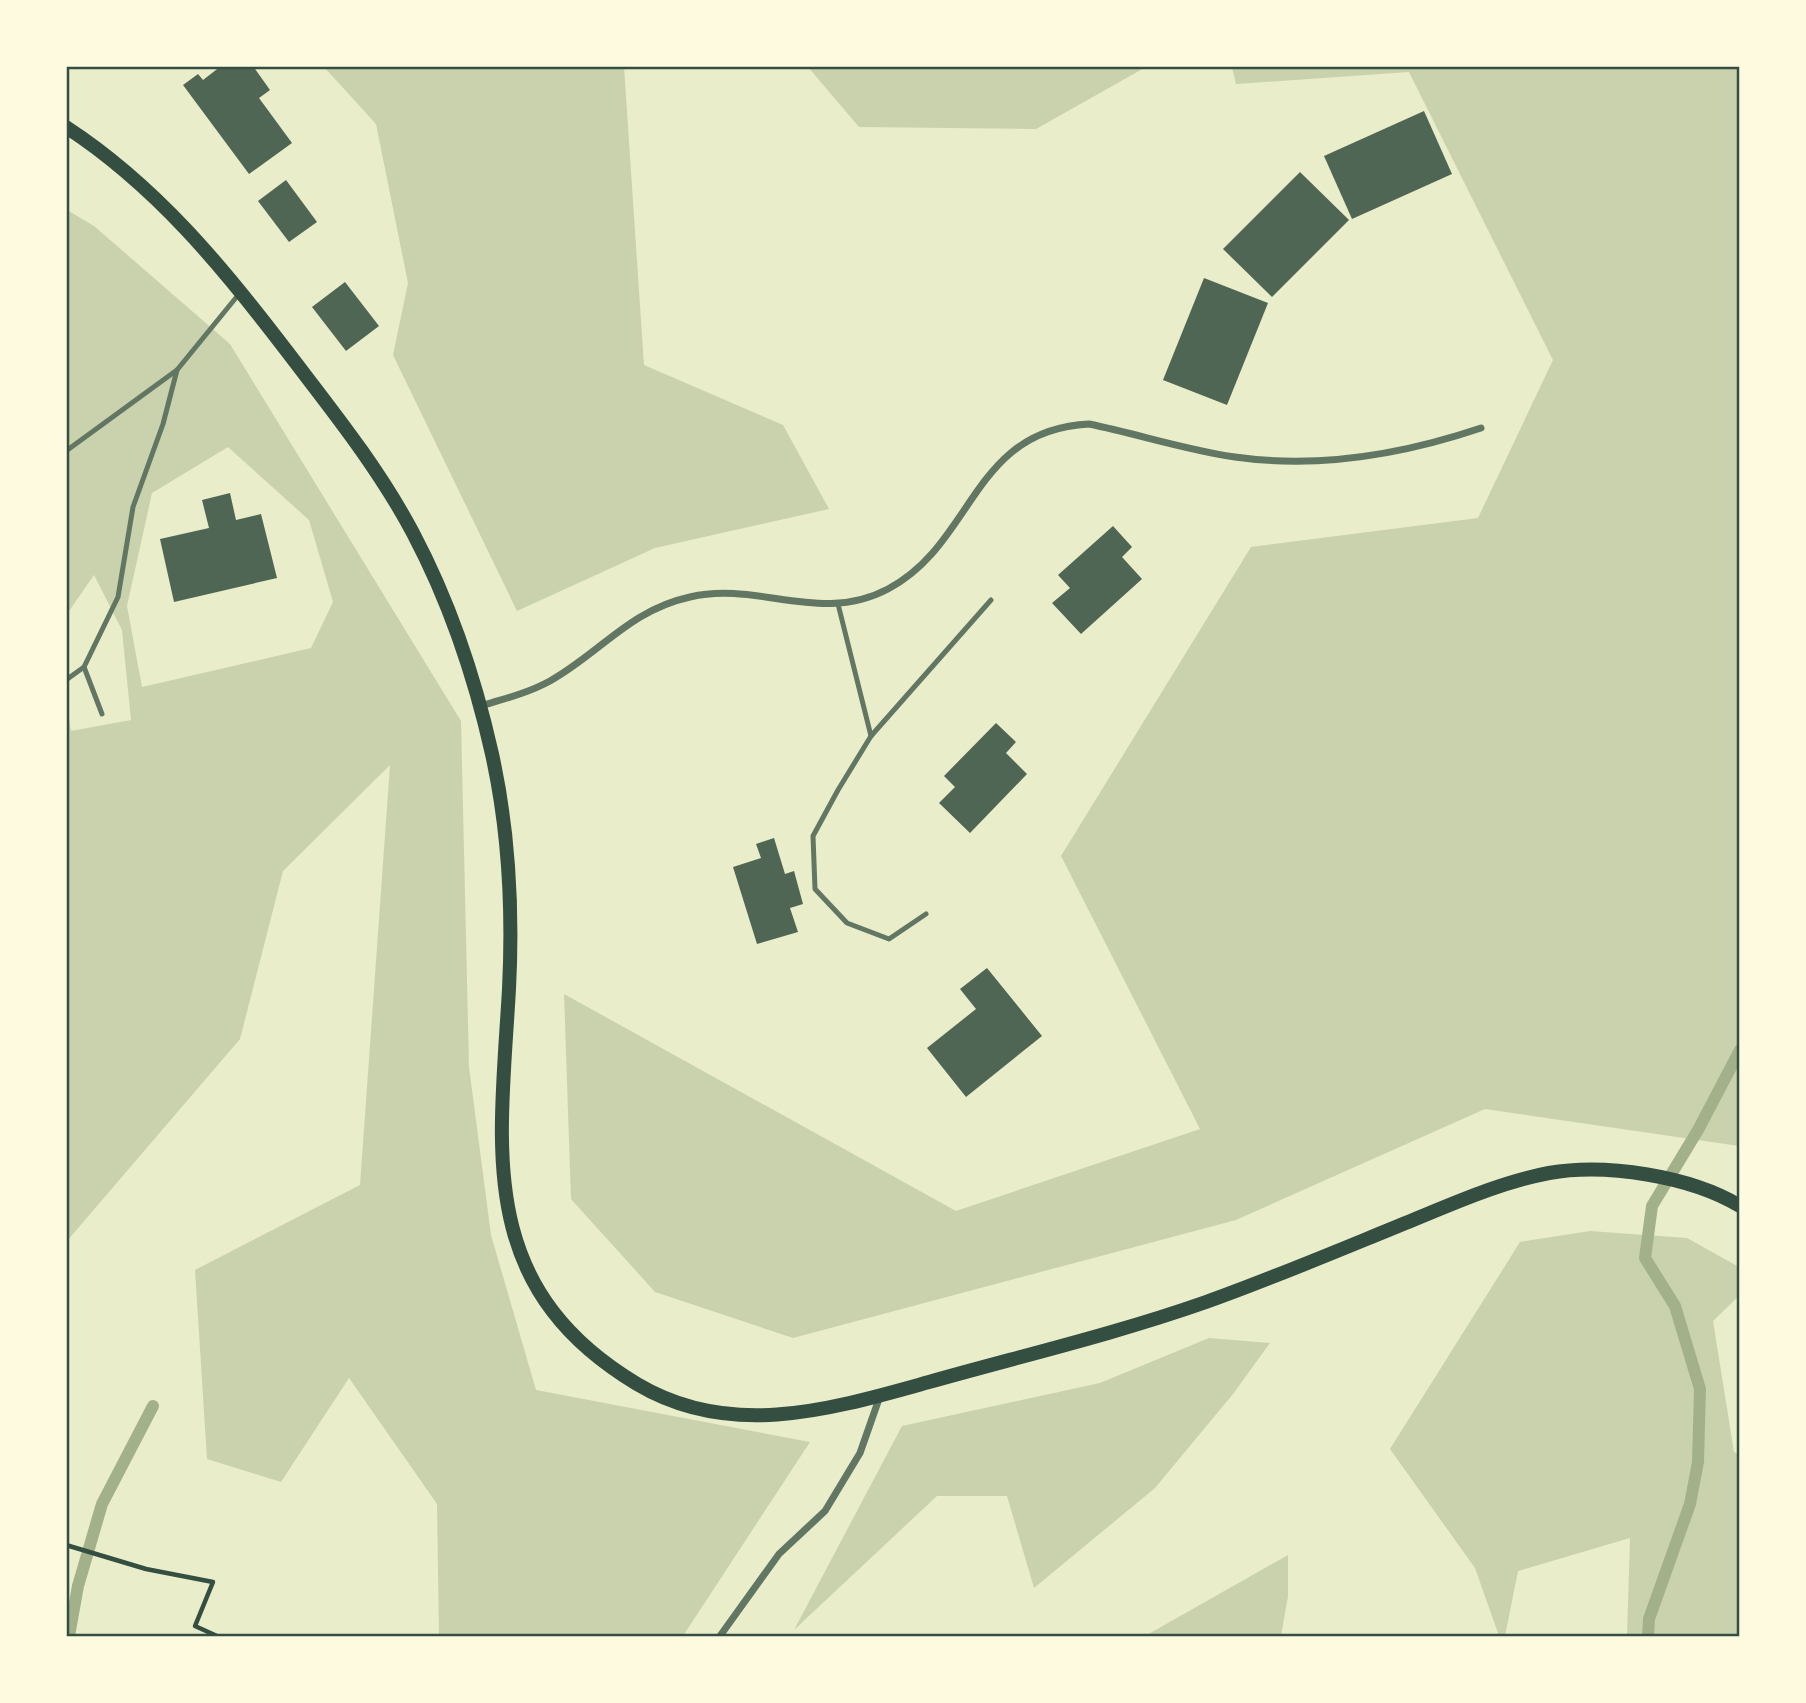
<svg xmlns="http://www.w3.org/2000/svg" width="1806" height="1703" font-family="'Playfair Display',serif">
<rect width="100%" height="100%" fill="#e9edc9"/>
<!-- green -->
<g fill="#cad2ad" fill-rule="evenodd">
<path d="M324 67H624L644 365 783 425 829 509 655 548 517 611 393 355 408 283 376 124Z"/>
<path d="M808 67H1146L1036 129 859 127Z"/>
<path d="M1232 67H1739V1146L1485 1109 1236 1220 793 1338 655 1292 571 1199 564 994 956 1211 1200 1129 1061 856 1251 547 1478 518 1553 360 1409 72 1236 84Z"/>
<path d="M67 210 94 226 230 344 461 721 469 1067 491 1235 536 1390 810 1442 683 1636H439L437 1504 349 1378 281 1482 207 1459 195 1270 360 1185 390 765 283 871 240 1039 67 1241 66 696 71 731 131 720 122 630 94 575 67 614ZM228 447 309 520 333 602 311 648 142 687 127 606 152 493Z"/>
<path d="M1590 1231 1687 1238 1739 1267V1296L1713 1321 1734 1452 1739 1454V1636H1627L1630 1538 1518 1571 1505 1636H1499L1475 1568 1390 1449 1520 1242Z"/>
<path d="M1209 1338 1270 1343 1233 1394 1155 1488 1034 1588 1007 1496H937L794 1630 902 1426 1100 1383Z"/>
<path d="M1288 1555V1596L1281 1636H1145Z"/>
</g>
<g fill="none" stroke-linecap="round" stroke-linejoin="round">
<!-- stream -->
<g stroke="#a3b18a" stroke-width="12">
<path d="M69 1636 78 1586 102 1504 153 1406"/>
<path d="M1648 1636 1649 1619 1690 1504 1698 1462 1700 1389 1675 1306 1645 1258 1652 1206 1698 1130 1740 1050"/>
</g>
</g>
<!-- building -->
<g fill="#4f6655">
<path d="M221 66H253L270 90 259 98 292 143 249 174 183 85 198 74 203 80Z"/>
<path d="M1424 111 1452 174 1352 219 1324 156Z"/>
<path d="M1300 172 1349 220 1272 297 1223 249Z"/>
<path d="M286 180 317 222 289 242 258 201Z"/>
<path d="M1204 278 1268 303 1227 405 1163 380Z"/>
<path d="M345 282 379 326 346 351 312 307Z"/>
<path d="M230 493 236 520 261 514 277 578 174 602 160 539 209 528 202 500Z"/>
<path d="M1113 526 1132 547 1122 557 1142 579 1081 634 1052 603 1070 588 1058 575Z"/>
<path d="M996 723 1016 742 1006 753 1027 774 970 833 939 803 955 787 944 776Z"/>
<path d="M774 838 785 874 794 871 803 904 790 908 798 932 757 944 733 867 761 858 756 844Z"/>
<path d="M987 968 1042 1036 966 1097 927 1048 976 1009 960 989Z"/>
</g>
<g fill="none" stroke-linecap="round" stroke-linejoin="round">
<!-- path -->
<path stroke="#344e41" stroke-width="4.5" d="M66 1545 146 1569 213 1582 195 1626 217 1636"/>
<!-- service -->
<g stroke="#617663" stroke-width="5">
<path d="M66 451 177 370 239 294"/>
<path d="M838 604 871 736"/>
<path d="M66 680 84 667"/>
<path d="M102 714 84 667 118 597 133 507 163 424 177 370"/>
<path d="M926 914 889 939 847 923 815 889 813 836 838 790 871 736 991 600"/>
</g>
<!-- minor -->
<g stroke="#617663" stroke-width="7">
<path d="M480 706C504 699 528 693 550 681 600 653 630 610 690 597 759 581 820 625 888 589 975 543 971 430 1089 424 1138 434 1186 450 1235 457 1319 469 1401 455 1481 428"/>
<path d="M720 1636 779 1554 825 1511 860 1453 880 1396"/>
</g>
<!-- secondary -->
<path stroke="#344e41" stroke-width="14" d="M66 127C155 185 222 266 286 350 331 409 378 467 413 533 449 601 475 678 492 754 509 831 513 910 509 989 500 1149 474 1286 637 1384 731 1440 832 1409 929 1382 1021 1356 1115 1334 1206 1302 1276 1277 1344 1248 1413 1220 1457 1202 1502 1182 1549 1173 1606 1163 1690 1176 1740 1206"/>
</g>
<!-- border -->
<rect width="1806" height="1703" fill="none" stroke="#fefae0" stroke-width="136"/>
<rect x="68" y="68" width="1670" height="1567" fill="none" stroke="#344e41" stroke-width="2.5"/>
</svg>
